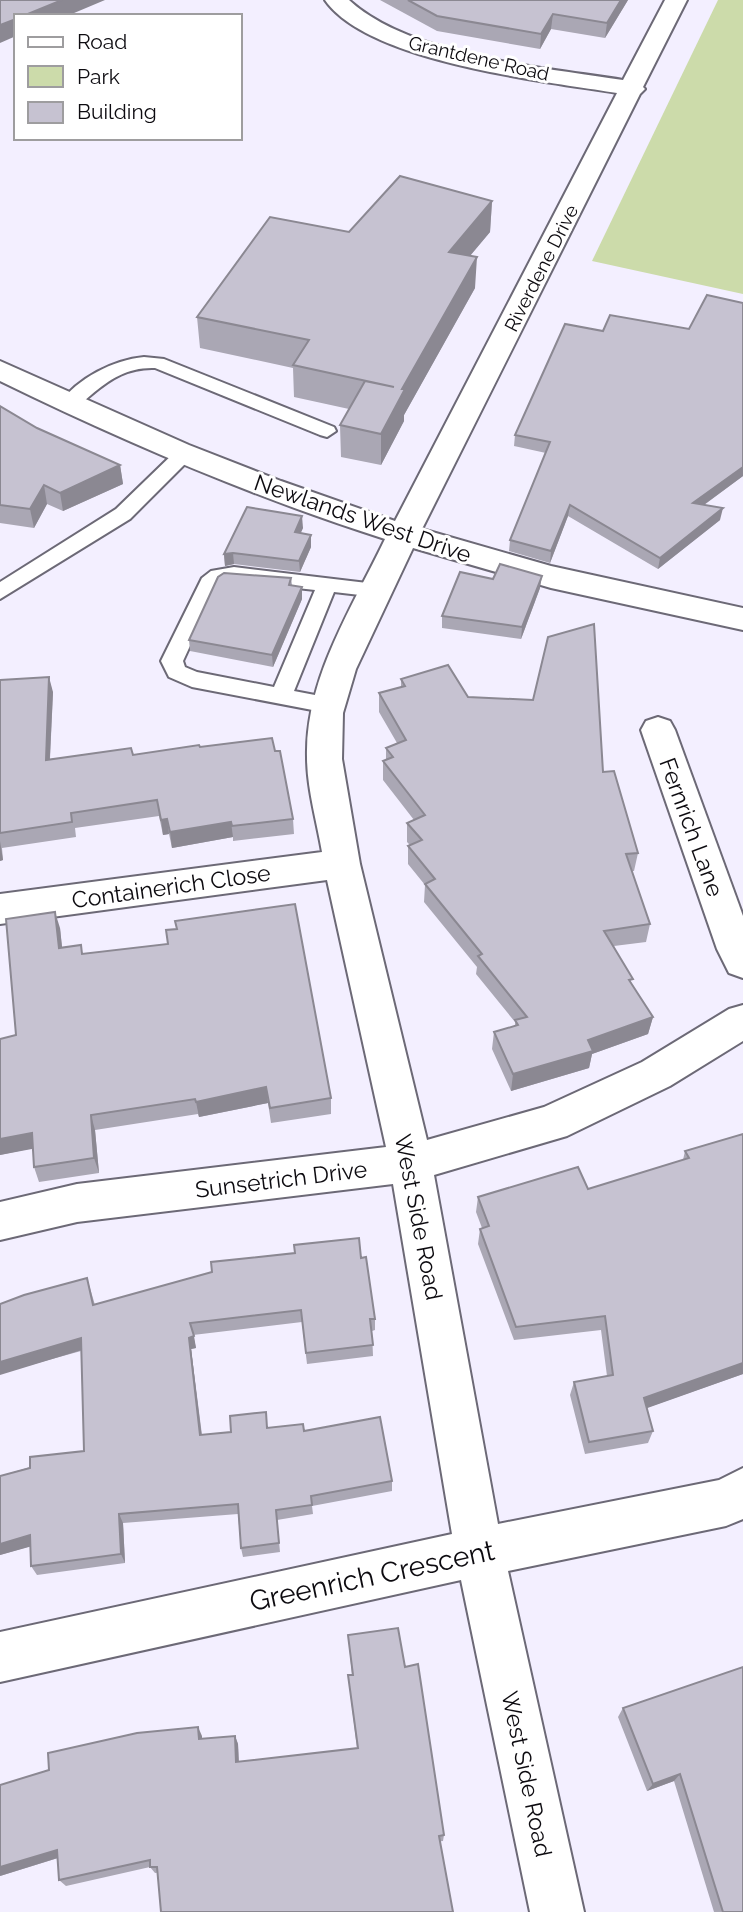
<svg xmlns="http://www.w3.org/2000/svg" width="743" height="1912" font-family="Raleway,sans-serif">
<rect width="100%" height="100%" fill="#f3efff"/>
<!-- green -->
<path fill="#ccdbaa" d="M718 0H743V294L592 261Z"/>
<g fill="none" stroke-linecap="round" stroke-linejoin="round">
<defs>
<g id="service">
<path d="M144 357 164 359 334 427 336 431 327 437 320 435 155 368C129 367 111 378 91 395 84 401 77 407 68 410L59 404C78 378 113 360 144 357Z"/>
<path d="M184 448 191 450 194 454 191 458 130 519 0 599V582L116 509 177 450Z"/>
<path d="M234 567 384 585 387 590 384 595 377 597 334 592 294 691 336 699 339 705 336 711 328 713 192 687 169 677 161 661 202 578 211 571ZM234 581 315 590 274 687 197 672 185 667 183 661 217 587 224 582Z"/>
</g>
<g id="minor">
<path d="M325 0H349C410 56 542 67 623 80L665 0H687L643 87 645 89 640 94 422 529 551 566 743 608V630L551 588 413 548 356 669 343 713 342 759 360 864 427 1140 544 1107 642 1062 729 1009 743 1005V1041L670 1086 567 1136 434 1175 498 1524 719 1480 743 1468V1519L726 1526 508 1571 584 1912H530L461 1580 0 1682V1632L452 1534 393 1184 77 1222 0 1240V1202L77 1184 386 1147 327 880 0 924V894L322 852C317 822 307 789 307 757 305 679 352 608 385 539 253 497 125 442 0 381V361L189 445 281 481 395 521 617 93C544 81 368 62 325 0Z"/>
<path d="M658 717 670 721 675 730 743 916V978L729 973 717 949 641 730 646 721Z"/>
</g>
</defs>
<!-- service casing -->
<use href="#service" stroke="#6c6976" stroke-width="4"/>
<!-- minor casing -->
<use href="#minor" stroke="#6c6976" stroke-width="4"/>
<!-- service -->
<use href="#service" fill="#fff" fill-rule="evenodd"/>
<!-- minor -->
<use href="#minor" fill="#fff" fill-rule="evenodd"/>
</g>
<!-- wall -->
<g fill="#aaa7b4">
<path d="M380 0H628L605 38 551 29 540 49 437 31Z"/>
<path d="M492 201 490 232 470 256 475 288 404 415V421L381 465 341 457 340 425 349 409 294 397 293 368 200 348 197 317 349 232Z"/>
<path d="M743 303V476L704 505 720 520 658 569 568 516 550 563 509 551 510 540 546 453 514 446 515 435 603 331 689 329Z"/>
<path d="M0 406 37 428 120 465 123 484 63 511 47 504 34 528 0 523Z"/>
<path d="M303 528 300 533 311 547 300 572 234 564 225 566 224 554Z"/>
<path d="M291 578 292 585 302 599 273 667 190 651 189 640Z"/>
<path d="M540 588 521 639 442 628V616Z"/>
<path d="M401 679 468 697 603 772 638 853 634 871H632L650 924 646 942 614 946 632 984 653 1017 648 1034 592 1054 589 1068 511 1091 492 1049 494 1032 515 1026V1022L476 974 477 967 424 902 425 885 408 864V846L410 845 407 842V823L414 820 383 780V761L386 760V748L397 743 379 712V693L401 687Z"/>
<path d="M0 680 53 692 50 759 133 755 200 747 275 751 293 819 294 834 233 841V837L172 848 169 834 163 835 159 816 75 828 76 837 2 848 3 860 0 861Z"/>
<path d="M60 928 62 948 84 954 331 1098V1114L271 1123 268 1103 199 1117 198 1114 95 1130 99 1173 39 1182 34 1167 33 1148 0 1155V1039L16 1035Z"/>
<path d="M743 1134V1374L646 1408 653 1431 648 1443 585 1454 570 1395 574 1382 607 1376 601 1330 514 1340 478 1244 480 1229 482 1228 476 1212 478 1197 588 1189 683 1160 685 1151Z"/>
<path d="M361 1258 375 1319V1330L372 1331 373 1356 307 1364 302 1322 193 1335 196 1348 191 1349 202 1435 268 1428 304 1431 392 1481V1491L312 1506 313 1514 277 1520 280 1552 243 1557 241 1548 238 1514 123 1523 125 1563 37 1575 31 1566V1546L0 1555V1476L84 1451 81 1351 16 1369 87 1278 95 1305Z"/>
<path d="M348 1635 405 1667 444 1835 443 1841 155 1873 150 1867 66 1886 59 1880 58 1858 0 1876 49 1770 202 1736V1739L235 1736 238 1744 239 1762 357 1748 349 1684 348 1675H352Z"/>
<path d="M743 1667V1912H714L674 1781 647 1791 618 1717 623 1708Z"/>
</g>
<!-- shaded-wall -->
<g fill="#8b8892">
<path d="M62 0H105L67 16H23Z"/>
<path d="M621 0H628L605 38 607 23Z"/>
<path d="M553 14 551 29 540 49 541 34Z"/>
<path d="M16 19V36L0 43V25Z"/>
<path d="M492 201 490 232 447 283 449 252Z"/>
<path d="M477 257 475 288 404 415V421L381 465V434L402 389Z"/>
<path d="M120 465 123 484 63 511 60 493Z"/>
<path d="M743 467V476L690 515 693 503Z"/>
<path d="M44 485 47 504 34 528 30 509Z"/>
<path d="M570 505 568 516 550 563 551 551Z"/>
<path d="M723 508 720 520 658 569 660 558Z"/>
<path d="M302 516 303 528 296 544 295 532Z"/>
<path d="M311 535V547L300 572 299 561Z"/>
<path d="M233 553 234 564 225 566 224 554Z"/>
<path d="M542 576 540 588 521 639 522 627Z"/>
<path d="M302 587V599L273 667 272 655Z"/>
<path d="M49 677 53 692 49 775 46 760Z"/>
<path d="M167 819 169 834 163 835 161 820Z"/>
<path d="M231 822 233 837 172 848 170 832Z"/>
<path d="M0 841 3 860 0 861Z"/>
<path d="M55 912 60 928 64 965 59 948Z"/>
<path d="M653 1017 648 1034 592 1054 589 1068 511 1091 513 1074 588 1040Z"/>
<path d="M266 1087 268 1103 199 1117 196 1102Z"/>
<path d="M91 1115 95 1130 99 1173 94 1158Z"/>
<path d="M32 1133 37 1148 0 1155V1139Z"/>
<path d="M194 1336 196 1348 191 1349 203 1446 200 1435 189 1338Z"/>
<path d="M81 1338 85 1349 0 1375V1362Z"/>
<path d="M743 1363V1374L639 1411 644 1398Z"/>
<path d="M119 1514 123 1523 125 1563 121 1554Z"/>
<path d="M30 1535 36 1545 0 1555V1544Z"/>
<path d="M198 1727 202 1736V1747L199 1739Z"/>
<path d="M235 1736 238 1744 239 1770 236 1762Z"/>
<path d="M680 1774 674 1781 647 1791 653 1784Z"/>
<path d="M57 1850 64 1856 0 1876V1867Z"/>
</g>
<!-- building -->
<g fill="#c6c2d1" stroke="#8b8892" stroke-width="2">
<path d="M0 0H62L23 16H16V19L0 25Z"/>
<path d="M408 0H621L607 23 553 14 541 34 437 16Z"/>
<path d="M400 176 492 201 449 252 477 257 402 389H405L381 434 340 425 365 381 394 387 293 365 309 340 197 317 270 217 349 232Z"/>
<path d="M707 295 743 303V467L693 503 723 508 660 558 570 505 551 551 510 540 550 442 515 435 565 324 603 331 610 315 689 329Z"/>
<path d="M0 406 37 428 120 465 60 493 44 485 30 509 0 505Z"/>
<path d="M247 507 302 516 295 532 311 535 299 561 233 553 224 554Z"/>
<path d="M500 564 542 576 522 627 442 616 460 572 493 579Z"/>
<path d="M224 573 291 578 289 585 302 587 272 655 189 640 218 577Z"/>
<path d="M594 624 603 772 614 771 638 853 626 854 650 924 604 931 633 979 629 980 653 1017 588 1040 593 1051 513 1074 494 1032 518 1025 515 1020 527 1017 478 956 482 954 425 884 435 879 408 846 422 840 407 823 425 815 383 761 393 757 386 748 406 740 379 693 405 686 401 679 448 665 468 697 533 700 548 637Z"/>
<path d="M49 677 46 760 131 748 133 755 199 745 200 747 272 738 275 751H280L293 819 232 826 231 822 170 832 167 819 161 820 157 800 71 813 72 822 0 833V680Z"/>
<path d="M295 904 331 1098 270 1108 266 1087 196 1102 195 1099 91 1115 94 1158 34 1167 32 1133 0 1139V1039L16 1035 6 919 55 912 59 948 81 945 82 954 168 944 166 930 177 929 175 921Z"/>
<path d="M743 1134V1363L644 1398 653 1431 589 1442 574 1382 613 1375 605 1316 516 1327 480 1229 489 1226 478 1197 578 1167 588 1189 689 1158 685 1151Z"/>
<path d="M359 1238 361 1258 366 1257 375 1319H370L373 1345 306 1353 301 1310 190 1323 194 1336 189 1338 200 1435 231 1432 230 1416 266 1412 267 1428 303 1424 304 1431 380 1417 392 1481 311 1496 312 1505 276 1510 279 1543 241 1548 238 1504 119 1514 121 1554 31 1566 30 1535 0 1544V1476L30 1468V1457L84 1451 81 1338 0 1362V1304L24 1295 87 1278 93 1305 212 1272 211 1262 295 1253 294 1245Z"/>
<path d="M398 1628 405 1667 418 1664 444 1835 439 1836 453 1912H161L157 1867H150V1860L59 1880 57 1850 0 1867V1785L49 1770 48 1753 137 1733 198 1727 199 1739 235 1736 236 1762 358 1748 348 1675H353L348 1635Z"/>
<path d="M743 1667V1912H723L680 1774 653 1784 623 1708Z"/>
</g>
<g text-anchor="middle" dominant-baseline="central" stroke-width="6" stroke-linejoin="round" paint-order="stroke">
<!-- far-street labels -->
<g font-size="19" fill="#0d0b10" stroke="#fff">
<text transform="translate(479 58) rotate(13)">Grantdene Road</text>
<text transform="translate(541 268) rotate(-63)">Riverdene Drive</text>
</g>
<!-- street labels -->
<g font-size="23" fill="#0d0b10" stroke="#fff">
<text transform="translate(363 518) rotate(19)">Newlands West Drive</text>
<text transform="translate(692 827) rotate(70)">Fernrich Lane</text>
<text transform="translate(171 886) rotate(-8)">Containerich Close</text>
<text transform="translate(281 1179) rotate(-7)">Sunsetrich Drive</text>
<text transform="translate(419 1217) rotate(79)">West Side Road</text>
<text transform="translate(527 1774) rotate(78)">West Side Road</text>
</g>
<!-- near-street labels -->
<g font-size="28" fill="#0d0b10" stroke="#fff">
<text transform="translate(372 1576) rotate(-12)">Greenrich Crescent</text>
</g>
</g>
<!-- legend -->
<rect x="14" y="14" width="228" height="126" fill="#ffffff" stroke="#9e9d9f" stroke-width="2"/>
<rect x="28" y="37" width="35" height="10" fill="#ffffff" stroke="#9e9d9f" stroke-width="2"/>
<text x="77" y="49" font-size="21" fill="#0d0b10">Road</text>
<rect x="28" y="66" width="35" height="21" fill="#ccdbaa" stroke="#9e9d9f" stroke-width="2"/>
<text x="77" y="84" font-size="21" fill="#0d0b10">Park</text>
<rect x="28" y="102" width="35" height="21" fill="#c6c2d1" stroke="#9e9d9f" stroke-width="2"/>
<text x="77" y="119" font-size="21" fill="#0d0b10">Building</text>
</svg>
